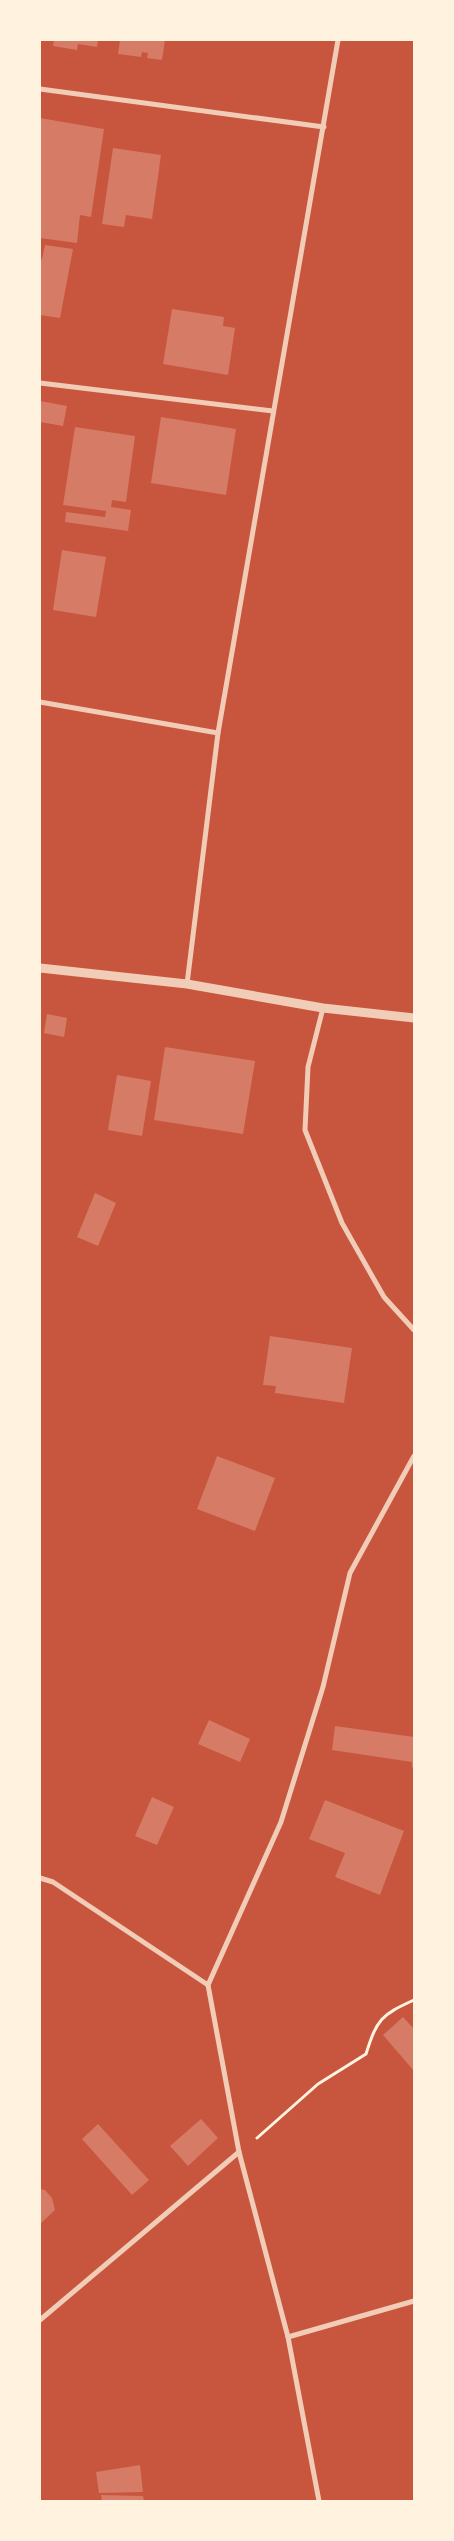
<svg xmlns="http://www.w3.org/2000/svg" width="454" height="2541" font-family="Roboto,sans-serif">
<rect width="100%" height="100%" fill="#c8553d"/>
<!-- building -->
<g fill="#d67c66">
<path d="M54 40H98L97 47 78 44 77 50 53 46Z"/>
<path d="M120 40H165L162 60 147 58 148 53 142 52 141 57 118 54Z"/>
<path d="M40 118 104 129 91 217 80 215 77 243 40 238Z"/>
<path d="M113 148 161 155 152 219 126 215 124 227 102 224Z"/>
<path d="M45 245 73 249 60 318 40 315V259H42Z"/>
<path d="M172 309 224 317 223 326 235 328 228 375 163 364Z"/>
<path d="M40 401 67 406 63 426 40 422Z"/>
<path d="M161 417 236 429 226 495 151 483Z"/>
<path d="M75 427 135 436 126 502 112 500 111 507 131 510 128 531 65 522 66 512 105 517 106 511 63 505Z"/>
<path d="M62 550 106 557 96 617 53 610Z"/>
<path d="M47 1014 67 1018 64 1037 44 1033Z"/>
<path d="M165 1047 255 1061 243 1134 154 1120Z"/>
<path d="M117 1075 151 1081 142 1136 108 1130Z"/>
<path d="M95 1193 116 1203 98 1246 77 1237Z"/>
<path d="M270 1336 352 1348 344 1403 275 1393 276 1386 263 1385Z"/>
<path d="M217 1456 275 1478 255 1531 197 1509Z"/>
<path d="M209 1720 250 1739 240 1762 198 1744Z"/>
<path d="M335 1726 414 1737V1768L412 1767V1762L332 1750Z"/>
<path d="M152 1797 174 1807 157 1845 135 1836Z"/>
<path d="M325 1800 404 1831 380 1895 335 1877 345 1853 309 1839Z"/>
<path d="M403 2017 414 2029V2071L383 2035Z"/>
<path d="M201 2119 218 2138 188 2166 170 2146Z"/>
<path d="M98 2124 149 2180 132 2195 82 2139Z"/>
<path d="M40 2189 45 2190 52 2198 55 2210 40 2224Z"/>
<path d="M140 2465 143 2492 99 2493 96 2472Z"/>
<path d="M101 2495 143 2496 144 2501H102Z"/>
</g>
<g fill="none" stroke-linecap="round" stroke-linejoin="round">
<!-- path -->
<path stroke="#fff3e0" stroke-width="3" d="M257 2138 318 2084 366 2054C377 2019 381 2015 414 2000"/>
<!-- minor -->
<g stroke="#f1ccb7" stroke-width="5">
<path d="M40 89 324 127"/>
<path d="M40 383 273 411"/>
<path d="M40 702 218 733"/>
<path d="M187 984 218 733 338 40"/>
<path d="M323 1008 308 1067 305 1130 342 1223 384 1297 414 1330"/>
<path d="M40 1878 53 1882 208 1985"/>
<path d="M40 2320 239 2152"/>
<path d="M288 2337 414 2301"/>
<path d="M319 2501 288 2337 239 2152 208 1985 281 1822 323 1687 350 1573 414 1456"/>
</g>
<!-- tertiary -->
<path stroke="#f1ccb7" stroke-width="9" d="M40 968 187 984 323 1008 414 1018"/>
</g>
<!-- border -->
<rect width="454" height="2541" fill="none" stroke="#fff3e0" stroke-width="82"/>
</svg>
